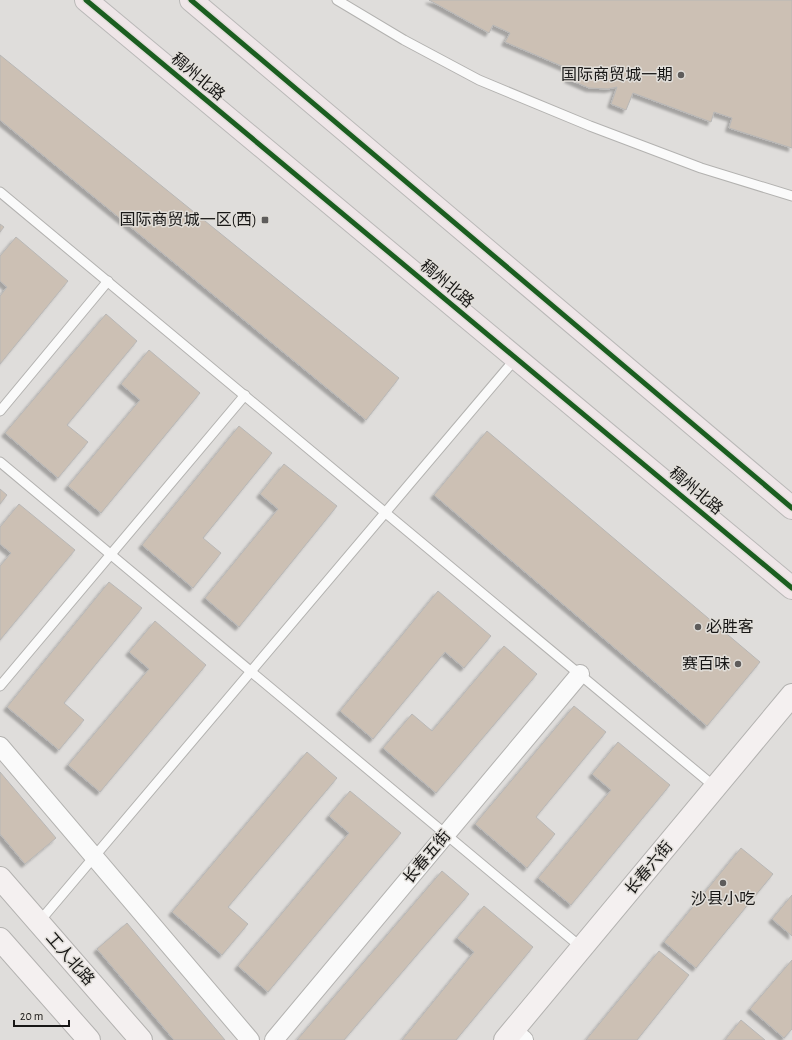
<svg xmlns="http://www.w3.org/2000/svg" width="792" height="1040" font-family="'Alegreya Sans','Noto Sans SC',sans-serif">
<defs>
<filter id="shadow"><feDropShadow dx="-3.5" dy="3.5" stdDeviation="1" flood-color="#0004"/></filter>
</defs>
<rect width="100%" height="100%" fill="#dfdddb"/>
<!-- building -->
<g fill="#ccc0b4" stroke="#b8b7b6" filter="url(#shadow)">
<path d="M429 0H792V148L729 128 732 118 714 112 711 122 633 93 626 110 611 104 617 87 608 89 589 88 568 79 571 70 505 42 510 33 493 25 489 33Z"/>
<path d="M0 55 399 378 366 420 0 120Z"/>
<path d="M0 224 4 227 0 232Z"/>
<path d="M16 237 68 281 0 364V296L7 287 0 281V256Z"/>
<path d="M106 314 137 341 67 425 88 442 58 478 5 433Z"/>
<path d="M149 350 200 393 101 513 68 486 140 400 121 384Z"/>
<path d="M239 426 272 453 203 538 221 553 193 588 142 545Z"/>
<path d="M487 431 760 662 707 726 434 495Z"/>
<path d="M284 464 337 506 239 627 205 598 278 509 260 494Z"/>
<path d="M0 489 7 495 0 504Z"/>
<path d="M19 504 75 550 0 640V566L11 553 0 544V527Z"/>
<path d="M109 582 142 608 64 703 84 720 59 750 7 707Z"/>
<path d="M438 591 491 636 464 668 445 652 373 739 340 711Z"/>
<path d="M155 621 206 665 100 792 68 765 149 669 129 652Z"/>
<path d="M504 646 537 674 436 793 383 748 412 714 432 731Z"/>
<path d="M574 706 606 732 536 817 555 834 527 868 475 824Z"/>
<path d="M618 742 670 785 571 905 538 878 611 790 592 774Z"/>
<path d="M307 752 337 778 228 907 248 924 222 955 172 912Z"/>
<path d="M0 772 56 838 25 864 0 834Z"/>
<path d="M350 791 401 833 268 992 238 966 349 833 329 816Z"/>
<path d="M741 848 773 874 696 968 664 942Z"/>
<path d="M442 871 469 894 344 1040H297Z"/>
<path d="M792 895V936L772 919Z"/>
<path d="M484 906 533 947 456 1040H402L474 952 457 938Z"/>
<path d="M127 923 225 1040H174L97 949Z"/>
<path d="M659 951 689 975 637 1040H586Z"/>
<path d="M792 960V1029L784 1038 750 1009Z"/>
<path d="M741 1020 765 1040H725Z"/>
</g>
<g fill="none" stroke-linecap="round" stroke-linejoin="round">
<defs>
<g id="lane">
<path d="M337 0 404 40 479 80 590 126 701 168 792 196"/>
<path d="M0 192 715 787"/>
<path d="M0 411 108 281"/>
<path d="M0 462 582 948"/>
<path d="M0 686 245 395"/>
<path d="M39 922 516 358"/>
</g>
<g id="street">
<path d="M0 746 250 1040"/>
<path d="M513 1031 524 1040"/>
<path d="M274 1040 580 674"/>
</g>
<g id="secondary">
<path d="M0 878 141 1040"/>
<path d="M0 939 89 1040"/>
<path d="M505 1040 792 695"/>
</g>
<g id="primary">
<path d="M86 0 792 588"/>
<path d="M191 0 792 508"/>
</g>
</defs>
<!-- lane casing -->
<use href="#lane" stroke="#b3b2b0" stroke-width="11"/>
<!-- street casing -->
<use href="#street" stroke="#b3b2b0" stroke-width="20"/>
<!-- secondary casing -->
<use href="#secondary" stroke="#b3b2b0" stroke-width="24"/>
<!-- primary casing -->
<use href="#primary" stroke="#b9b8b7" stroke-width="24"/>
<!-- lane -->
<use href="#lane" stroke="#fafafa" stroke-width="9"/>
<!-- street -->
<use href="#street" stroke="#fafafa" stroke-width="18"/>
<!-- secondary -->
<use href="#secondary" stroke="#f4f0f0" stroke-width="22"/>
<!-- primary -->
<use href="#primary" stroke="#efe6e8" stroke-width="22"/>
<defs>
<g id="cycleway">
<path d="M86 0 792 588"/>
<path d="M191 0 792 508"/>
</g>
</defs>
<!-- cycleway casing -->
<use href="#cycleway" stroke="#e1ded9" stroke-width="8"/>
<!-- cycleway -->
<use href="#cycleway" stroke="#1b5e20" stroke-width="5"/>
</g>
<!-- markers -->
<g fill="#5e5c5b" stroke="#e1ded9" stroke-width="1.5">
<circle cx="681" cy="75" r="4"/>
<rect x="261" y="216" width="8" height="8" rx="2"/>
<circle cx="698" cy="627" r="4"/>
<circle cx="738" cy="664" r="4"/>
<circle cx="723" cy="883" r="4"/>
</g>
<g text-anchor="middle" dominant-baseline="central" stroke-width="3" stroke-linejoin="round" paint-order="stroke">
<!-- poi labels -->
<g font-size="16" fill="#181716" stroke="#e1ded9" text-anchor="end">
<text x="673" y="75">国际商贸城一期</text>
<text x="257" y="220">国际商贸城一区(西)</text>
<text x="706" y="627" text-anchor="start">必胜客</text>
<text x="730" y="664">赛百味</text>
<text x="723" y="899" text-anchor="middle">沙县小吃</text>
</g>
<!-- street labels -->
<g font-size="16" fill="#181716" stroke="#e1ded9">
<text transform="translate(198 77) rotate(40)">稠州北路</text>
<text transform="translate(447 284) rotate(40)">稠州北路</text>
<text transform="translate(696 491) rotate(40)">稠州北路</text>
<text transform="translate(427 857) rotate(-50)">长春五街</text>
<text transform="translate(649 868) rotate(-50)">长春六街</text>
<text transform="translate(70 959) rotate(49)">工人北路</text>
</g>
</g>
<!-- scale -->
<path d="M14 1020v6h55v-6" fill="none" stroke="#181716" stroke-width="2"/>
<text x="20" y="1020" font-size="12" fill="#181716" stroke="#e1ded9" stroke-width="3" paint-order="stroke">20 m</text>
</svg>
